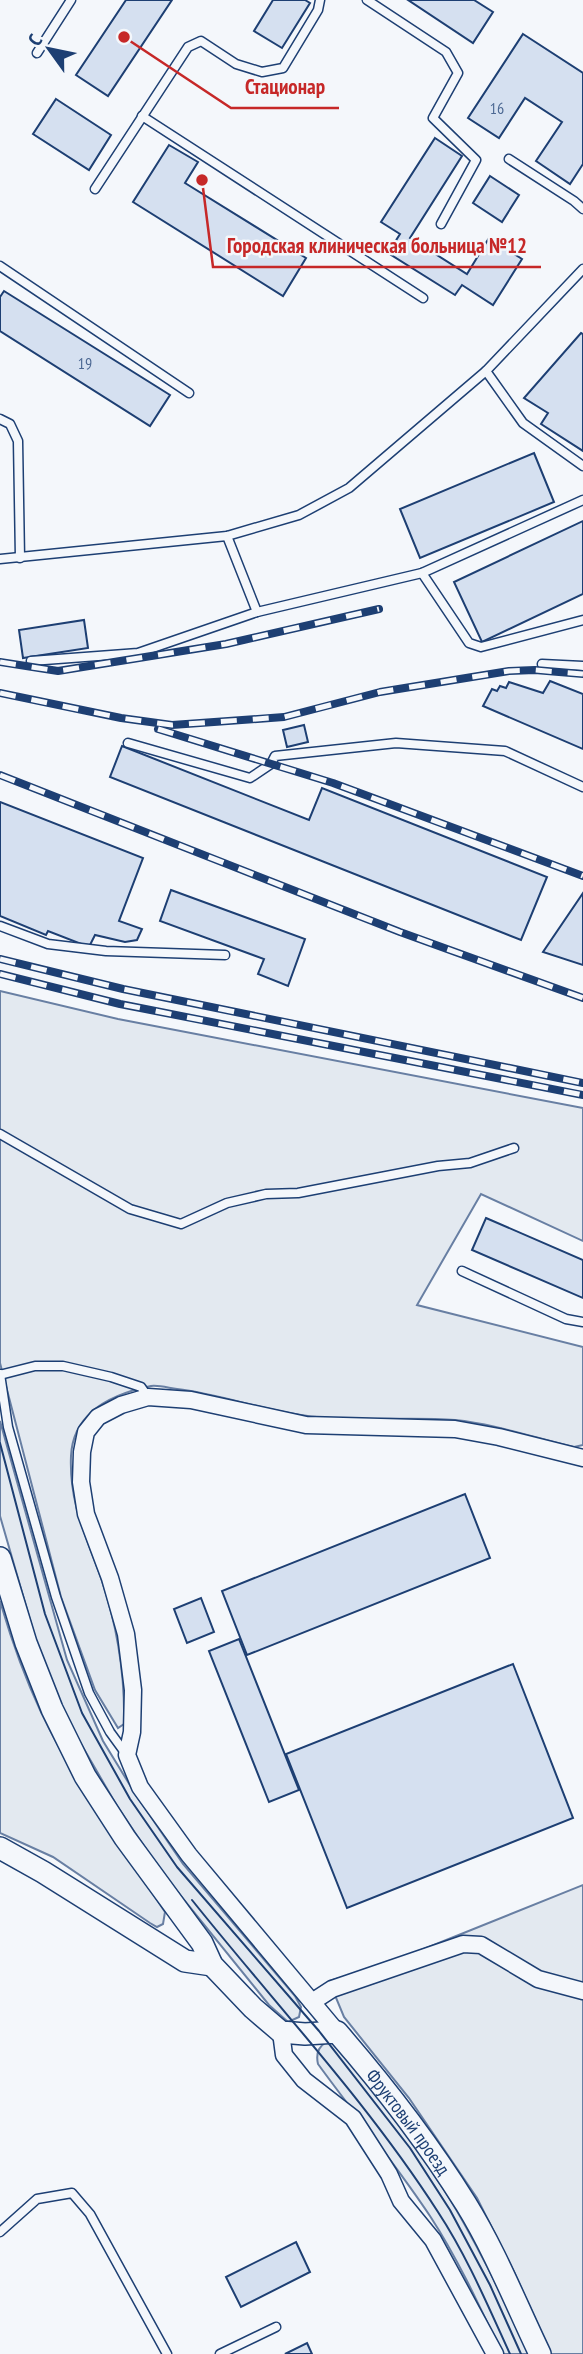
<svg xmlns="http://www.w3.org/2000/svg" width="583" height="2354" font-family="'PT Sans Narrow',sans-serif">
<rect width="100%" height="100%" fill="#f4f7fb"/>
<!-- green -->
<g fill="#e3e9f0" stroke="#687fa3" stroke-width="2">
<path d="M0 991 118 1019 583 1108V1241L481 1194 417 1305 583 1347V1445L574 1447C535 1438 495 1424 455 1420 404 1416 352 1423 301 1415 259 1409 219 1394 177 1389 169 1388 159 1385 151 1386 112 1394 73 1412 71 1456 69 1504 86 1535 101 1578 117 1625 125 1676 124 1724L118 1728 95 1690 61 1597 0 1363Z"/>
<path d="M0 1421 67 1660 103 1741 136 1795 183 1864 295 1996 301 2007 299 2017 288 2022 269 2005 163 1874 117 1806 66 1718 43 1665 0 1516Z"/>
<path d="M0 1601C11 1639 24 1676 41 1712 74 1782 122 1847 165 1912L163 1924 157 1927 150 1923 53 1857 0 1833Z"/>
<path d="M583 1885V2354H551L514 2272 477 2198 409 2098 344 2017 329 1981 379 1967Z"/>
<path d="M325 2043H335C378 2097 422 2151 457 2211 484 2258 507 2305 530 2354H502C480 2307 458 2259 430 2216 395 2163 355 2115 318 2064 316 2055 317 2048 325 2043Z"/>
</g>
<!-- building -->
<g fill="#d5e0f0" stroke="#1d3f73" stroke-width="2">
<path d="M126 0H172L108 96 76 75Z"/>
<path d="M273 0H305L310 3 282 48 254 31Z"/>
<path d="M408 0H474L493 12 473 43Z"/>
<path d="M523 34 583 73V164L570 184 536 161 562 122 525 98 499 138 468 118Z"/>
<path d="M56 99 111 135 89 170 33 134Z"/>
<path d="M435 138 462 156 410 238 467 274 489 238 522 259 493 305 462 285 455 295 388 253 400 234 381 222Z"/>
<path d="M169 145 198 162 185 183 306 258 283 296 133 202Z"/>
<path d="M490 176 519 195 502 222 473 203Z"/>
<path d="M4 291 170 395 150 426 0 331V297Z"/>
<path d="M581 333 583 334V451L541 424 548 413 524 398Z"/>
<path d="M534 453 554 502 420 558 400 509Z"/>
<path d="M583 521V594L482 642 454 582Z"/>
<path d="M84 620 88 648 23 658 19 630Z"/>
<path d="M550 681 583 694V749L483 706 492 689 497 691 500 686 506 688 509 682 543 693Z"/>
<path d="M304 725 308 742 287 747 283 730Z"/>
<path d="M122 746 309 820 322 788 547 877 521 940 110 777Z"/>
<path d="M0 802 143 858 119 921 142 929 137 940 125 942 95 935 89 947 48 931 46 935 0 916Z"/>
<path d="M171 890 305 939 288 986 258 974 264 959 160 921Z"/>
<path d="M583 893V965L543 952Z"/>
<path d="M486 1218 583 1260V1298L472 1250Z"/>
<path d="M465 1494 490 1558 247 1655 222 1591Z"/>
<path d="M201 1598 214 1632 187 1643 174 1609Z"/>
<path d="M239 1639 299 1790 269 1802 209 1651Z"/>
<path d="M513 1664 573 1818 347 1908 286 1754Z"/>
<path d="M296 2242 310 2272 241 2307 226 2277Z"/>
<path d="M307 2343 312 2354H285Z"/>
</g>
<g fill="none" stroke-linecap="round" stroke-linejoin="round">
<defs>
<g id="service">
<path d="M367 0 446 52 458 73 433 118 476 160 441 224"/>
<path d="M37 53 71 0"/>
<path d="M142 116 423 298"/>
<path d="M509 159 574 201 583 209"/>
<path d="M95 189 188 47 201 41 236 64 262 72 283 68 318 10 320 0"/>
<path d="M0 266 189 393"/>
<path d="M486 371 523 423 583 466"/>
<path d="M0 419 10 424 18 441 20 558"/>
<path d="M227 536 257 612"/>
<path d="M0 559 227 536 299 515 349 488 486 371 583 269"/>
<path d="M422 573 469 643 481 647 583 620"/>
<path d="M31 661 138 653 257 612 422 573 583 500"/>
<path d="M542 664 583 666"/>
<path d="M128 743 250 778 271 764 275 756 396 743 505 751 583 787"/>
<path d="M0 926 48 944 106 951 225 955"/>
<path d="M0 1134 130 1209 181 1224 227 1203 266 1194 298 1193 438 1166 470 1163 514 1148"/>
<path d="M462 1271 566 1319 583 1322"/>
<path d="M0 1374 8 1427 56 1597 89 1693 110 1732 126 1754"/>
<path d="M0 1375 35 1366H63L111 1377 141 1387 148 1397"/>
<path d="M0 2232 37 2199 72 2193 90 2214 167 2354"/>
<path d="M220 2354 276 2327"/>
</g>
<g id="minor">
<path d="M312 2002 332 1989 463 1944 481 1945 538 1979 583 1991"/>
<path d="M281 2032 284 2055 304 2080 353 2118 389 2174 401 2201 433 2240 495 2354"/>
<path d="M337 2032 189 1855 140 1787 127 1755 132 1732 133 1690 126 1634 110 1578 86 1514 81 1482 82 1452 86 1432 98 1417 121 1405 148 1397 191 1400 306 1425 455 1429 499 1437 583 1458"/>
</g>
<g id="tertiary">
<path id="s1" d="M0 1558 26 1643 52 1709 85 1776 125 1838 202 1943 212 1965 253 2008 281 2032 305 2034 337 2032C384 2086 428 2143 466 2204 495 2251 516 2304 540 2354"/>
<path d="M0 1848 43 1872 185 1961 212 1965"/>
</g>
</defs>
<!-- service casing -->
<use href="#service" stroke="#1d3f73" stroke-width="11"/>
<!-- minor casing -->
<use href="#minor" stroke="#1d3f73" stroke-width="19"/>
<!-- tertiary casing -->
<use href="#tertiary" stroke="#1d3f73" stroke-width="24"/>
<!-- service -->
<use href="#service" stroke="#f4f7fb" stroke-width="8"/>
<!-- minor -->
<use href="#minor" stroke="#f4f7fb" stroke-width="16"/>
<!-- tertiary -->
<use href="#tertiary" stroke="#f4f7fb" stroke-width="21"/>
<!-- tram -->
<g stroke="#1d3f73" stroke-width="2">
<path d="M0 1443 45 1614 82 1713 130 1799 177 1867 319 2031 410 2148 450 2210 490 2285 521 2354"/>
<path d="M192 1900C275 2004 366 2100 438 2212 467 2256 488 2306 510 2354"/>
</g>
<defs>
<g id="rail">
<path d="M0 662 58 671 226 644 379 609"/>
<path d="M0 693 121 718 172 725 284 717 380 692 509 671 535 670 583 674"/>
<path d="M158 729 333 783 583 876"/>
<path d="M0 775 400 932 583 998"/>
<path d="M0 959 123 989 583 1083"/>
<path d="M0 974 120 1004 583 1095"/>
</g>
</defs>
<!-- rail casing -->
<use href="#rail" stroke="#1d3f73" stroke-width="8"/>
<!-- rail -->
<use href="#rail" stroke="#f4f7fb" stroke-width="5" stroke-dasharray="16" stroke-linecap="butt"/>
</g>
<g text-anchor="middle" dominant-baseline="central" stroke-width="5" stroke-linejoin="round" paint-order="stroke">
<!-- number labels -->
<g font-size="16" fill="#4b6792">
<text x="497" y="108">16</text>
<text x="85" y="363">19</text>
</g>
<!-- street labels -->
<g font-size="19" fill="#1d3f73" stroke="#f4f7fb">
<text stroke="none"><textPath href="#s1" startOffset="730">Фруктовый проезд</textPath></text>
</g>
</g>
<!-- callouts -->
<path fill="none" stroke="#c62828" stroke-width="2.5" d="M124 37L231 108H339M202 180L213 267H541"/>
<g fill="#c62828" stroke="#f4f7fb" stroke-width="2.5">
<circle cx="124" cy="37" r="7"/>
<circle cx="202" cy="180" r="7"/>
</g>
<g font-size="21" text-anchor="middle" font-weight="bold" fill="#c62828" stroke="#f4f7fb" stroke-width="5" stroke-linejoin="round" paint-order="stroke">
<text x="285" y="94">Стационар</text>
<text x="377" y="253">Городская клиническая больница №12</text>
</g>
<!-- north arrow -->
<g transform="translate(49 49) rotate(303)" stroke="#f4f7fb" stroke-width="5" paint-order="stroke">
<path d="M0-5L12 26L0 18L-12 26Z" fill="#1d3f73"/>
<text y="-10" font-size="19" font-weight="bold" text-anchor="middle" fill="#1d3f73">С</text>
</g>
</svg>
